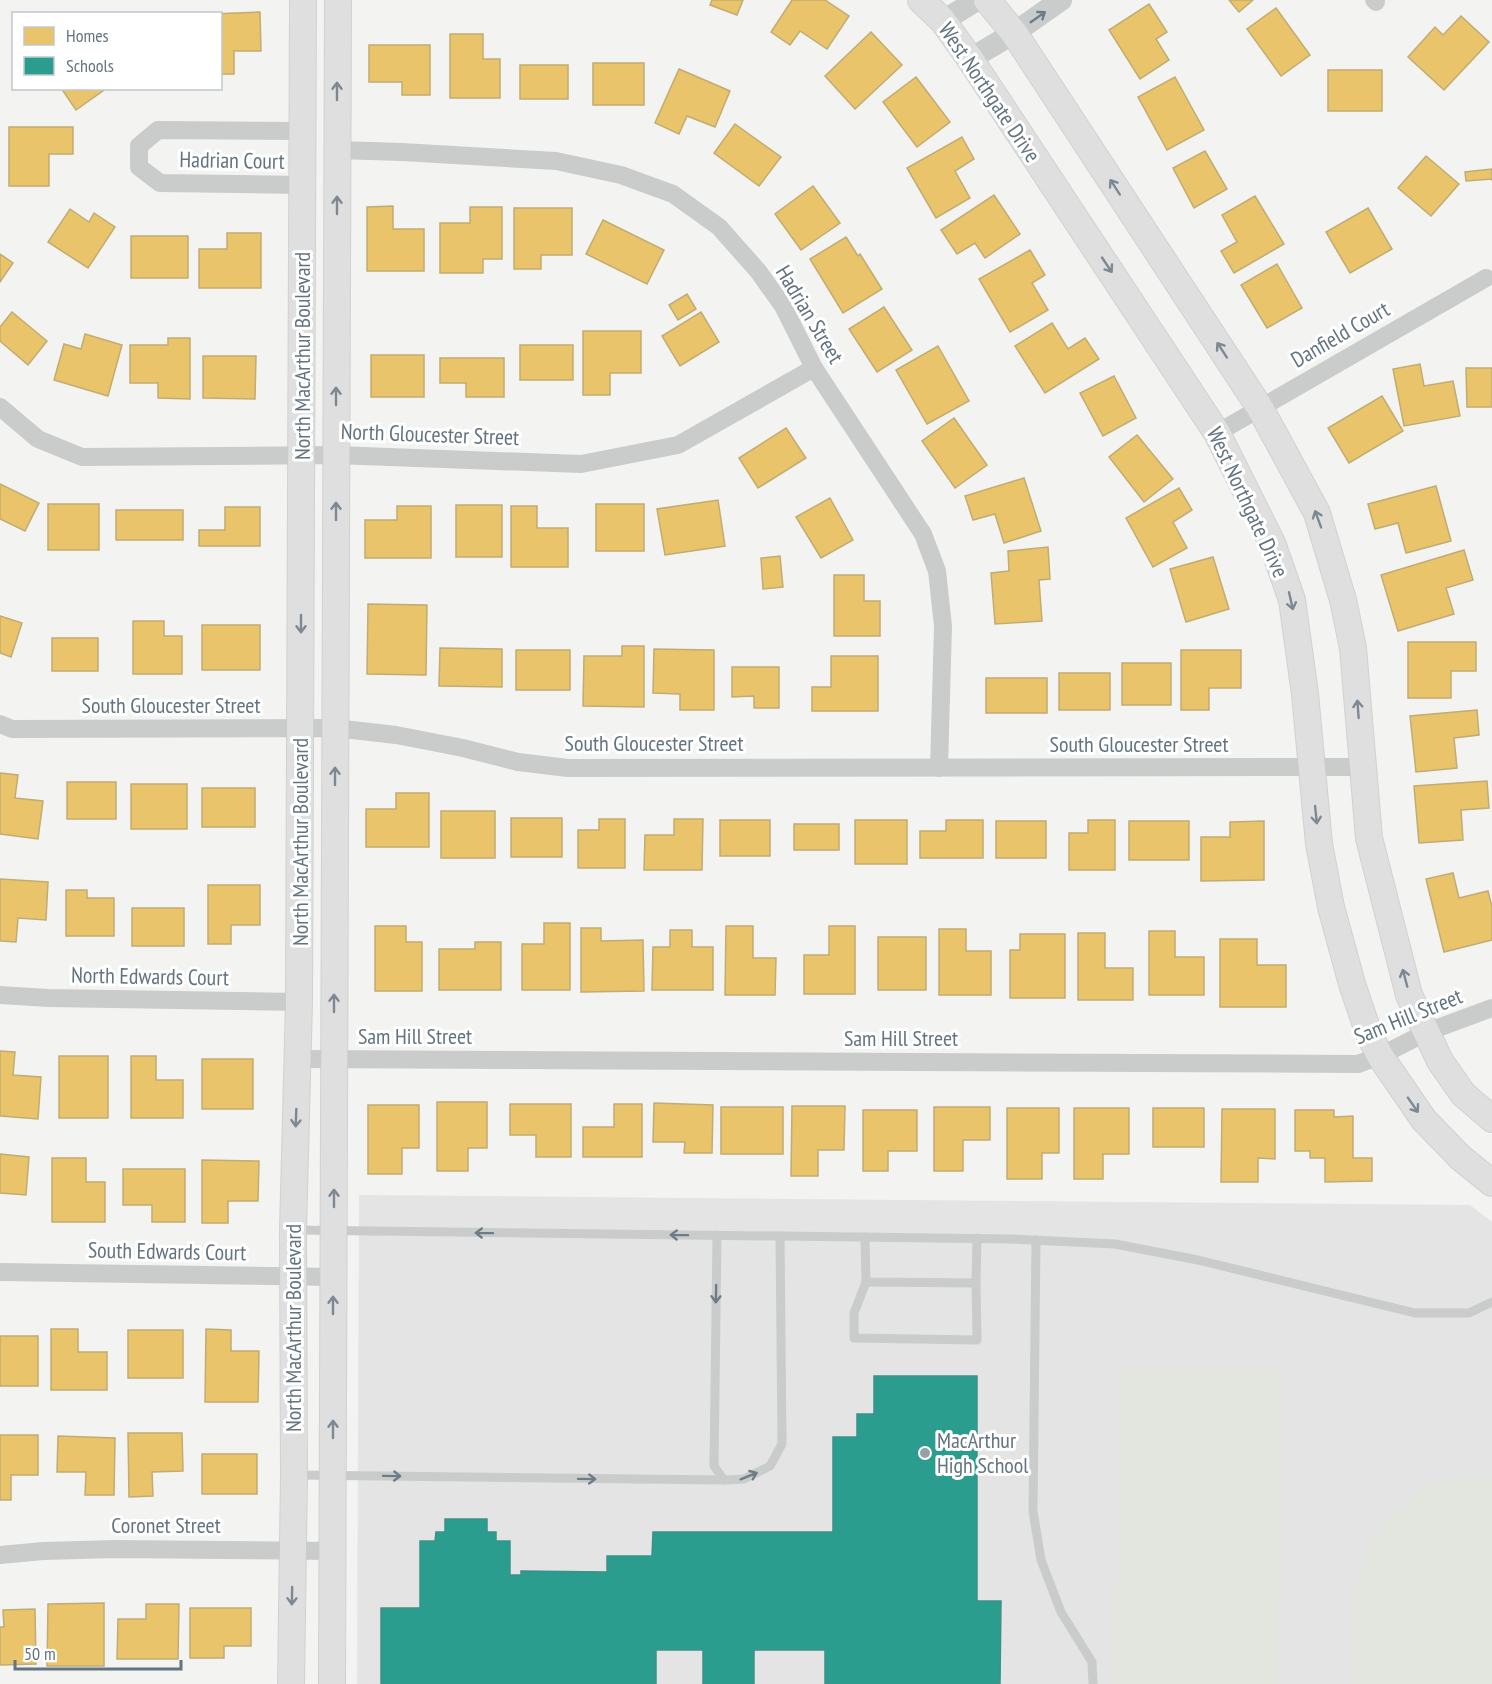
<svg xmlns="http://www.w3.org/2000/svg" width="1492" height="1684" font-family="'PT Sans Narrow',sans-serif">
<rect width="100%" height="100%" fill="#f3f3f1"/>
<!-- built -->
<path fill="#e3e4e3" d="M359 1195 1470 1205 1492 1222V1684H357Z"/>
<!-- green -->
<g fill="#e2e6df">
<path d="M1120 1372 1279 1373 1277 1684H1117Z"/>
<path d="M1463 1475H1492V1684H1355V1598L1364 1555 1387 1517 1422 1489Z"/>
</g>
<!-- homes -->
<g fill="#e9c46a" stroke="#c1ac71" stroke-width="1.5">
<path d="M712 0H743L737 15 710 5Z"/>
<path d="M792 0H825L849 16 827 49 800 31 790 45 771 32Z"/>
<path d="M1229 0H1253L1239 12Z"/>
<path d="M1149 4 1167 32 1156 39 1169 60 1140 79 1109 30Z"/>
<path d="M1276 8 1310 55 1281 76 1247 29Z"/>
<path d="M260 12 261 51H234V74H220V14H211Z"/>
<path d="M1461 16 1489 42 1444 90 1408 57 1435 27 1443 35Z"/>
<path d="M871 32 902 65 855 109 825 76Z"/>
<path d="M450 34H483V59H500V98H450Z"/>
<path d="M369 45H430V95H402V82H369Z"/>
<rect x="593" y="63" width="51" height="42"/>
<rect x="520" y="65" width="48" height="34"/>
<path d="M679 69 730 91 715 127 687 116 679 134 655 123Z"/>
<rect x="1328" y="70" width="54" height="41"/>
<path d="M916 77 950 122 917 147 883 102Z"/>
<path d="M1175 77 1204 130 1167 150 1138 97Z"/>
<path d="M61 88H107L76 110Z"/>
<path d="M735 124 781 157 759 186 714 153Z"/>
<path d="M9 127H73V154H49V186H9Z"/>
<path d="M962 137 974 159 955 171 970 198 936 218 907 168Z"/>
<path d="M1205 151 1227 189 1194 208 1173 168Z"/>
<path d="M1426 156 1459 184 1431 216 1398 188Z"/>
<path d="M1492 169V181V179L1466 181 1465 172Z"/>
<path d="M813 186 840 223 801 250 775 214Z"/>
<path d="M994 195 1020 234 985 258 975 243 957 254 941 230Z"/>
<path d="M1255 196 1284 244 1234 273 1221 251 1237 242 1222 215Z"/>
<path d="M393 206V229H424V271H367V207Z"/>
<path d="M470 207H502V259H483V273H440V223H470Z"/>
<path d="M514 208H572V255H541V269H514Z"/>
<path d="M1368 208 1392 249 1350 273 1326 232Z"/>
<path d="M70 209 89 222 94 213 115 227 88 268 48 242Z"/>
<path d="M603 220 664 250 647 284 586 254Z"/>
<path d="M227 233H261V288H199V249H227Z"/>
<rect x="131" y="236" width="57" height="42"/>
<path d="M846 237 858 256 860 254 882 289 843 313 810 259Z"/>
<path d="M1030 250 1045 275 1032 283 1048 310 1010 332 979 279Z"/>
<path d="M0 254 13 263 0 282Z"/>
<path d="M1277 264 1302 308 1267 328 1241 285Z"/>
<path d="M687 294 696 309 678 320 669 305Z"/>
<path d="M884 307 912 350 877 372 849 329Z"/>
<path d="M12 312 47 341 28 365 0 341V327Z"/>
<path d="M701 312 719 342 680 366 662 336Z"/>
<path d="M1052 323 1068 349 1085 338 1099 359 1045 393 1015 346Z"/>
<path d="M583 331H641V373H610V395H583Z"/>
<path d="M85 334 122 345 108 396 54 380 64 344 81 349Z"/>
<path d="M168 338H190V399L158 398V383H130V345H168Z"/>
<rect x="520" y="345" width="53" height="35"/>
<path d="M938 346 969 401 927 424 896 370Z"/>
<rect x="371" y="355" width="53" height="42"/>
<path d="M203 356H256L255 399 203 398Z"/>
<path d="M440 358H504V397H466V383H440Z"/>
<path d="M1420 364 1424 386 1453 381 1460 416 1404 426 1393 369Z"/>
<path d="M1466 368H1492V407H1467Z"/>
<path d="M1114 376 1136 418 1103 436 1080 393Z"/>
<path d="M1382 396 1403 431 1349 463 1328 428Z"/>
<path d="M954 418 987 465 955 488 922 441Z"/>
<path d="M786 428 806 458 758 488 739 458Z"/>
<path d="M1137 435 1173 479 1144 502 1109 457Z"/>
<path d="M1024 478 1041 531 1004 543 995 514 973 520 965 496Z"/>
<path d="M0 484 39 503 25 531 0 519Z"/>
<path d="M1436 486 1451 541 1406 553 1398 523 1375 529 1368 504Z"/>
<path d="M1179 488 1192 510 1173 522 1187 548 1153 567 1126 518Z"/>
<path d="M830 498 853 540 821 558 796 517Z"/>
<path d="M718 500 725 546 665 555 657 509Z"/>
<rect x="48" y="504" width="51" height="46"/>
<rect x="596" y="504" width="48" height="47"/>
<rect x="456" y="505" width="46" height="52"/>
<path d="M397 506H431V558H365V520H397Z"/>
<path d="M511 506H537V528H568V567H511Z"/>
<path d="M225 507H260V546H199V530H225Z"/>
<rect x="116" y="510" width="67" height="30"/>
<path d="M1048 547 1050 579 1039 580 1042 621 995 624 991 573 1009 571 1008 551Z"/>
<path d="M1464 550 1473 580 1446 588 1454 614 1398 631 1381 575Z"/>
<path d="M780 556 783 587 763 589 761 558Z"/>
<path d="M1213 557 1229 609 1186 622 1170 569Z"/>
<path d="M834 575H864V601H880V636H834Z"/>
<path d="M368 604 427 605 426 675 367 674Z"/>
<path d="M0 616 22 623 11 657 0 653Z"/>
<path d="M133 621H164V636H182V674H133Z"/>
<rect x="202" y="625" width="58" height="45"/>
<rect x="52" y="638" width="46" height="33"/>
<path d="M1408 642H1476V671H1451V698H1408Z"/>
<path d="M622 646H644V707L583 706 584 656H622Z"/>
<path d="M440 648 502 649V687L439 686Z"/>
<path d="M654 649 714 650V710H680V694L653 693Z"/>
<rect x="516" y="650" width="54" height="40"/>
<path d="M1181 650H1241V688H1209V710H1181Z"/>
<path d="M831 656H878V711H812V687H831Z"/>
<rect x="1122" y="663" width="49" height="42"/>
<path d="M732 667H779V708H754V696L732 697Z"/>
<rect x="1059" y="673" width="51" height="37"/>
<rect x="986" y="678" width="61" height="35"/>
<path d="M1477 710 1479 735 1454 738 1457 768 1416 772 1410 716Z"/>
<path d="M0 773 18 775 15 798 43 801 38 839 0 834Z"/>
<path d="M1487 781 1489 808 1461 810 1463 840 1419 843 1414 786Z"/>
<rect x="67" y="782" width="49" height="37"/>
<rect x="131" y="784" width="56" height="45"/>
<rect x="202" y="788" width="53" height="39"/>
<path d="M396 793H429V847H366V809H396Z"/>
<rect x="441" y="811" width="54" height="47"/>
<rect x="511" y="818" width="51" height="39"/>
<path d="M599 819H625V868H578V830H599Z"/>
<path d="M674 819H703L702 870H644L645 835H674Z"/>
<rect x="720" y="820" width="50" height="36"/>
<rect x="855" y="820" width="52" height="44"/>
<path d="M946 820H983V858H920V831H946Z"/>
<path d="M1088 820H1115V870H1069V833H1088Z"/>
<rect x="996" y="821" width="50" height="37"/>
<rect x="1129" y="821" width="60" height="39"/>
<path d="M1264 821V880L1201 881V837H1230V822Z"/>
<rect x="794" y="824" width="45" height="26"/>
<path d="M1453 873 1459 898 1488 891 1492 907V940L1444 952 1426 879Z"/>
<path d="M0 879 48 882 46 920 18 918 16 942 0 941Z"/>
<path d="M208 885H260V925H231V944H208Z"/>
<path d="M66 890H87V898H114V936H66Z"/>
<rect x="132" y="908" width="52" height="38"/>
<path d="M544 923H570V990H522V944H544Z"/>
<path d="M375 926H406V942H422V991H375Z"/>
<path d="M726 926H753V958H776L775 995H725Z"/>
<path d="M829 926H855V994H804V955H829Z"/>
<path d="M581 928H601V941L643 940 644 991 581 992Z"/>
<path d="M939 929H966V951H991V995H939Z"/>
<path d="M670 930H692V947H713V990H652L653 947H670Z"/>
<path d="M1149 931H1175V957H1204V995H1149Z"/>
<path d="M1078 933H1105V968H1133V1000H1078Z"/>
<path d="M1020 934H1065V998H1010V950H1020Z"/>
<rect x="878" y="937" width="48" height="53"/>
<path d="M1220 939H1257V965H1286V1007H1220Z"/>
<path d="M475 942H501V990H439V949H475Z"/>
<path d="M0 1051 15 1052 13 1075 41 1077 38 1119 0 1116Z"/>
<rect x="59" y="1056" width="49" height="62"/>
<path d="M131 1056H156V1080H183V1118H131Z"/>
<rect x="202" y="1059" width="51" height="50"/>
<path d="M437 1102H487V1148H468V1171H437Z"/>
<path d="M654 1103 713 1105 712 1153H684L685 1142H653Z"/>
<path d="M510 1104H571V1157H536V1135H510Z"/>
<path d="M614 1104H642V1157H583V1127H614Z"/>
<path d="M368 1105H419V1148H402V1174H368Z"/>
<path d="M792 1106H845L844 1150H818V1176H791Z"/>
<rect x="721" y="1107" width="62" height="47"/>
<path d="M934 1107H990V1140H963V1171H934Z"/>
<path d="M1007 1108H1059V1153H1042V1179H1007Z"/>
<path d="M1074 1108H1129V1154H1103V1179H1074Z"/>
<rect x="1153" y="1108" width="51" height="39"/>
<path d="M1222 1109H1275V1159L1258 1158V1182H1221Z"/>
<path d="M863 1110H917V1151H888V1171H863Z"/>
<path d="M1295 1110H1334V1117L1353 1116V1158H1372V1181L1325 1182V1158H1310V1151H1295Z"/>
<path d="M0 1154 29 1157 26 1195 0 1193Z"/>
<path d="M52 1158H86V1182H105V1222H52Z"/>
<path d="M202 1160 259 1161 258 1201H228V1223H202Z"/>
<path d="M123 1169H185V1222H152V1205H123Z"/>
<path d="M51 1329H78V1352H107V1390H51Z"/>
<path d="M206 1329 231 1330V1351H259L258 1402H205Z"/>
<rect x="128" y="1330" width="55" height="48"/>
<rect x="0" y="1336" width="38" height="50"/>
<path d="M128 1433H182L183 1471 152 1472 153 1496 129 1497Z"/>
<path d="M0 1435H38V1475H11V1500H0Z"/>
<path d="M58 1436 115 1438 114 1495H85L86 1472H57Z"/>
<rect x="202" y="1454" width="55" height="40"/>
<path d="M104 1603V1666H47L48 1604Z"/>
<path d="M146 1604H179L178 1659H117L118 1619H146Z"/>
<path d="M190 1608H251V1646H224V1658H190Z"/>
<path d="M35 1609 36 1664 0 1665V1627H4L3 1610Z"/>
</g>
<!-- schools -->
<path fill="#2a9d8f" stroke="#3b918a" stroke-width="1.5" d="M874 1376H977V1601H1001L1000 1684H825V1650H754V1684H703V1650H656V1684H381V1608H420V1541H435L436 1532H445V1519H487V1532H496V1541H510V1575H521V1571L607 1572V1556H652L653 1532H833V1437H857V1414H874Z"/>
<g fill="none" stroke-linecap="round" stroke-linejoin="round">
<defs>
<g id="secondary">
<path d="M921 0 943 21 970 59 1217 433 1272 543 1292 600 1305 694 1319 844 1331 907 1352 984 1369 1034 1380 1056 1424 1120 1461 1158 1492 1183"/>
<path d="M987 0 1014 33 1260 408 1317 513 1343 600 1353 648 1369 838 1409 995 1440 1061 1463 1094 1492 1119"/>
<path d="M291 1684 294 1475 293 1230 299 1002 303 0"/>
<path d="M332 1684 338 0"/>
</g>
</defs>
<!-- secondary casing -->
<use href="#secondary" stroke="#d0d1d1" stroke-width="28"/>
<!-- service -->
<g stroke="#cacccc" stroke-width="9">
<path d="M296 1230 1011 1239 1115 1244 1198 1260 1415 1313H1469L1492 1302"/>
<path d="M717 1235 714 1466 724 1480 744 1479 770 1466 782 1444 780 1236"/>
<path d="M865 1237 866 1282 976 1283 977 1238"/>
<path d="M1036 1240 1033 1511 1041 1560 1061 1612 1092 1662 1093 1684"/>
<path d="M866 1282 854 1313V1338L977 1340 976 1283"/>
<path d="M296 1475 724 1480"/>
</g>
<!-- minor -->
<g stroke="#cacccc" stroke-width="18">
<path d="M1374 0 1376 2"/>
<path d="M302 131 158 130 139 146V167L160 183 303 185"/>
<path d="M337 150 402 152 556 161 621 175 673 194 719 227 758 271 783 306 814 368 923 534 937 571 943 626 939 768"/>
<path d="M0 407 38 439 82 457 336 455 581 464 678 445 814 368"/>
<path d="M1217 433 1486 278"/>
<path d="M0 724 12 729 335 728 396 735 463 748 518 762 568 768 1362 767"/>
<path d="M0 995 48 998 299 1002"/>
<path d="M298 1059 1358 1064 1380 1056 1427 1032 1492 1008"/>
<path d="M0 1272 333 1277"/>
<path d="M0 1555 43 1551 115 1549 332 1551"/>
</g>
<!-- tertiary -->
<g stroke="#cacccc" stroke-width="22">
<path d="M943 21 977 0"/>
<path d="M970 59 1014 33 1061 0"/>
</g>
<!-- secondary -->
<use href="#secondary" stroke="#dfdfe0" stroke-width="26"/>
</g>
<!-- one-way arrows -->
<defs><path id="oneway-shaft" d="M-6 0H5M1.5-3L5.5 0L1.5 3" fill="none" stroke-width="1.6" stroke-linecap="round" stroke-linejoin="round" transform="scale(1.5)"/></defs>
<g stroke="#6d7d88">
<use href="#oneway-shaft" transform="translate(1038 17) rotate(-35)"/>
<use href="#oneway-shaft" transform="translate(484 1233) rotate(-179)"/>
<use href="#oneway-shaft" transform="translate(679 1235) rotate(-179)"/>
<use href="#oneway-shaft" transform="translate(716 1294) rotate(91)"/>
<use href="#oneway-shaft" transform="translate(392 1476) rotate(1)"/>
<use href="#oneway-shaft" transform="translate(749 1476) rotate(-22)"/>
<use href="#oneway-shaft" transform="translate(587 1479) rotate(1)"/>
</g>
<g stroke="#7c8993">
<use href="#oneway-shaft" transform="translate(337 91) rotate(-90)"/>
<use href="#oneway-shaft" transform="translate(1115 187) rotate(-123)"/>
<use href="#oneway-shaft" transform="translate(337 205) rotate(-90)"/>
<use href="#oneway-shaft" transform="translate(1107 265) rotate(56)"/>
<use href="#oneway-shaft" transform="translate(1222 350) rotate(-123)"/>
<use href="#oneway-shaft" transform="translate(336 396) rotate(-90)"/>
<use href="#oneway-shaft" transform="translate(336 511) rotate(-90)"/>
<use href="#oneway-shaft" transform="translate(1318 519) rotate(-110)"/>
<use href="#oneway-shaft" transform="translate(1291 601) rotate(77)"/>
<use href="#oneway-shaft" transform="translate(301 624) rotate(90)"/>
<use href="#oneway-shaft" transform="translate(1358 709) rotate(-94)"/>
<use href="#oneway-shaft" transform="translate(335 776) rotate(-90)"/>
<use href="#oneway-shaft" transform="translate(1316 815) rotate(84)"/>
<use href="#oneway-shaft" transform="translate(1405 978) rotate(-105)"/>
<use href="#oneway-shaft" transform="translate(334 1003) rotate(-90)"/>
<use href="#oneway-shaft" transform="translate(1413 1105) rotate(55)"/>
<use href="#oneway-shaft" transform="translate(296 1118) rotate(92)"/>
<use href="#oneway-shaft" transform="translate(334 1198) rotate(-90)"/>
<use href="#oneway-shaft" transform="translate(333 1305) rotate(-90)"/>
<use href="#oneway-shaft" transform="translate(333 1429) rotate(-90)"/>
<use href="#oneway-shaft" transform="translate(292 1596) rotate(91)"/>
</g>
<!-- markers -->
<circle fill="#95a0a8" stroke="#fff" stroke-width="2" cx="925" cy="1453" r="6"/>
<g text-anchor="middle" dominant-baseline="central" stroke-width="6" stroke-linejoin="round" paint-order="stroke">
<!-- street labels -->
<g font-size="22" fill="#637480" stroke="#fff">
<text transform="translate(990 92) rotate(56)">West Northgate Drive</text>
<text transform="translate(232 160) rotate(1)">Hadrian Court</text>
<text transform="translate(810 314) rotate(59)">Hadrian Street</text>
<text transform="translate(1340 334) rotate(-30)">Danfield Court</text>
<text transform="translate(302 356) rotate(-90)">North MacArthur Boulevard</text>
<text transform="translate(430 434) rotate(2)">North Gloucester Street</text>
<text transform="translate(1248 502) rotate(65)">West Northgate Drive</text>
<text x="171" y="705">South Gloucester Street</text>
<text x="654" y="743">South Gloucester Street</text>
<text x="1139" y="744">South Gloucester Street</text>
<text transform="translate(300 842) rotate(-90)">North MacArthur Boulevard</text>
<text transform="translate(150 976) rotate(1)">North Edwards Court</text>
<text transform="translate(1408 1016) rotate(-22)">Sam Hill Street</text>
<text x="415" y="1036">Sam Hill Street</text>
<text x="901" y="1038">Sam Hill Street</text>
<text transform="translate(167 1251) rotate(1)">South Edwards Court</text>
<text transform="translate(293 1328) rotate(-90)">North MacArthur Boulevard</text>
<text x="166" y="1525">Coronet Street</text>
</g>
<!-- poi labels -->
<g font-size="22" fill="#637480" stroke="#fff" text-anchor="start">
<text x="937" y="1440">MacArthur<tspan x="937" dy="25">High School</tspan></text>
</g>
</g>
<!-- legend -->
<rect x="12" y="12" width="210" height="78" fill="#ffffff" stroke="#c1c7cc" stroke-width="1.5"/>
<rect x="24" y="27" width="30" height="18" fill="#e9c46a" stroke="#c1c7cc" stroke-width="1.5"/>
<text x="66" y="42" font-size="18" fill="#637480">Homes</text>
<rect x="24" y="57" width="30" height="18" fill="#2a9d8f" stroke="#c1c7cc" stroke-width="1.5"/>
<text x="66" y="72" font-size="18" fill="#637480">Schools</text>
<!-- scale -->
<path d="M15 1660v9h166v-9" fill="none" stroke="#637480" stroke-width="3"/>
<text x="24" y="1660" font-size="18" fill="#637480" stroke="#ffffff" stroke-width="4.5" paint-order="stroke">50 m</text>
</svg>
